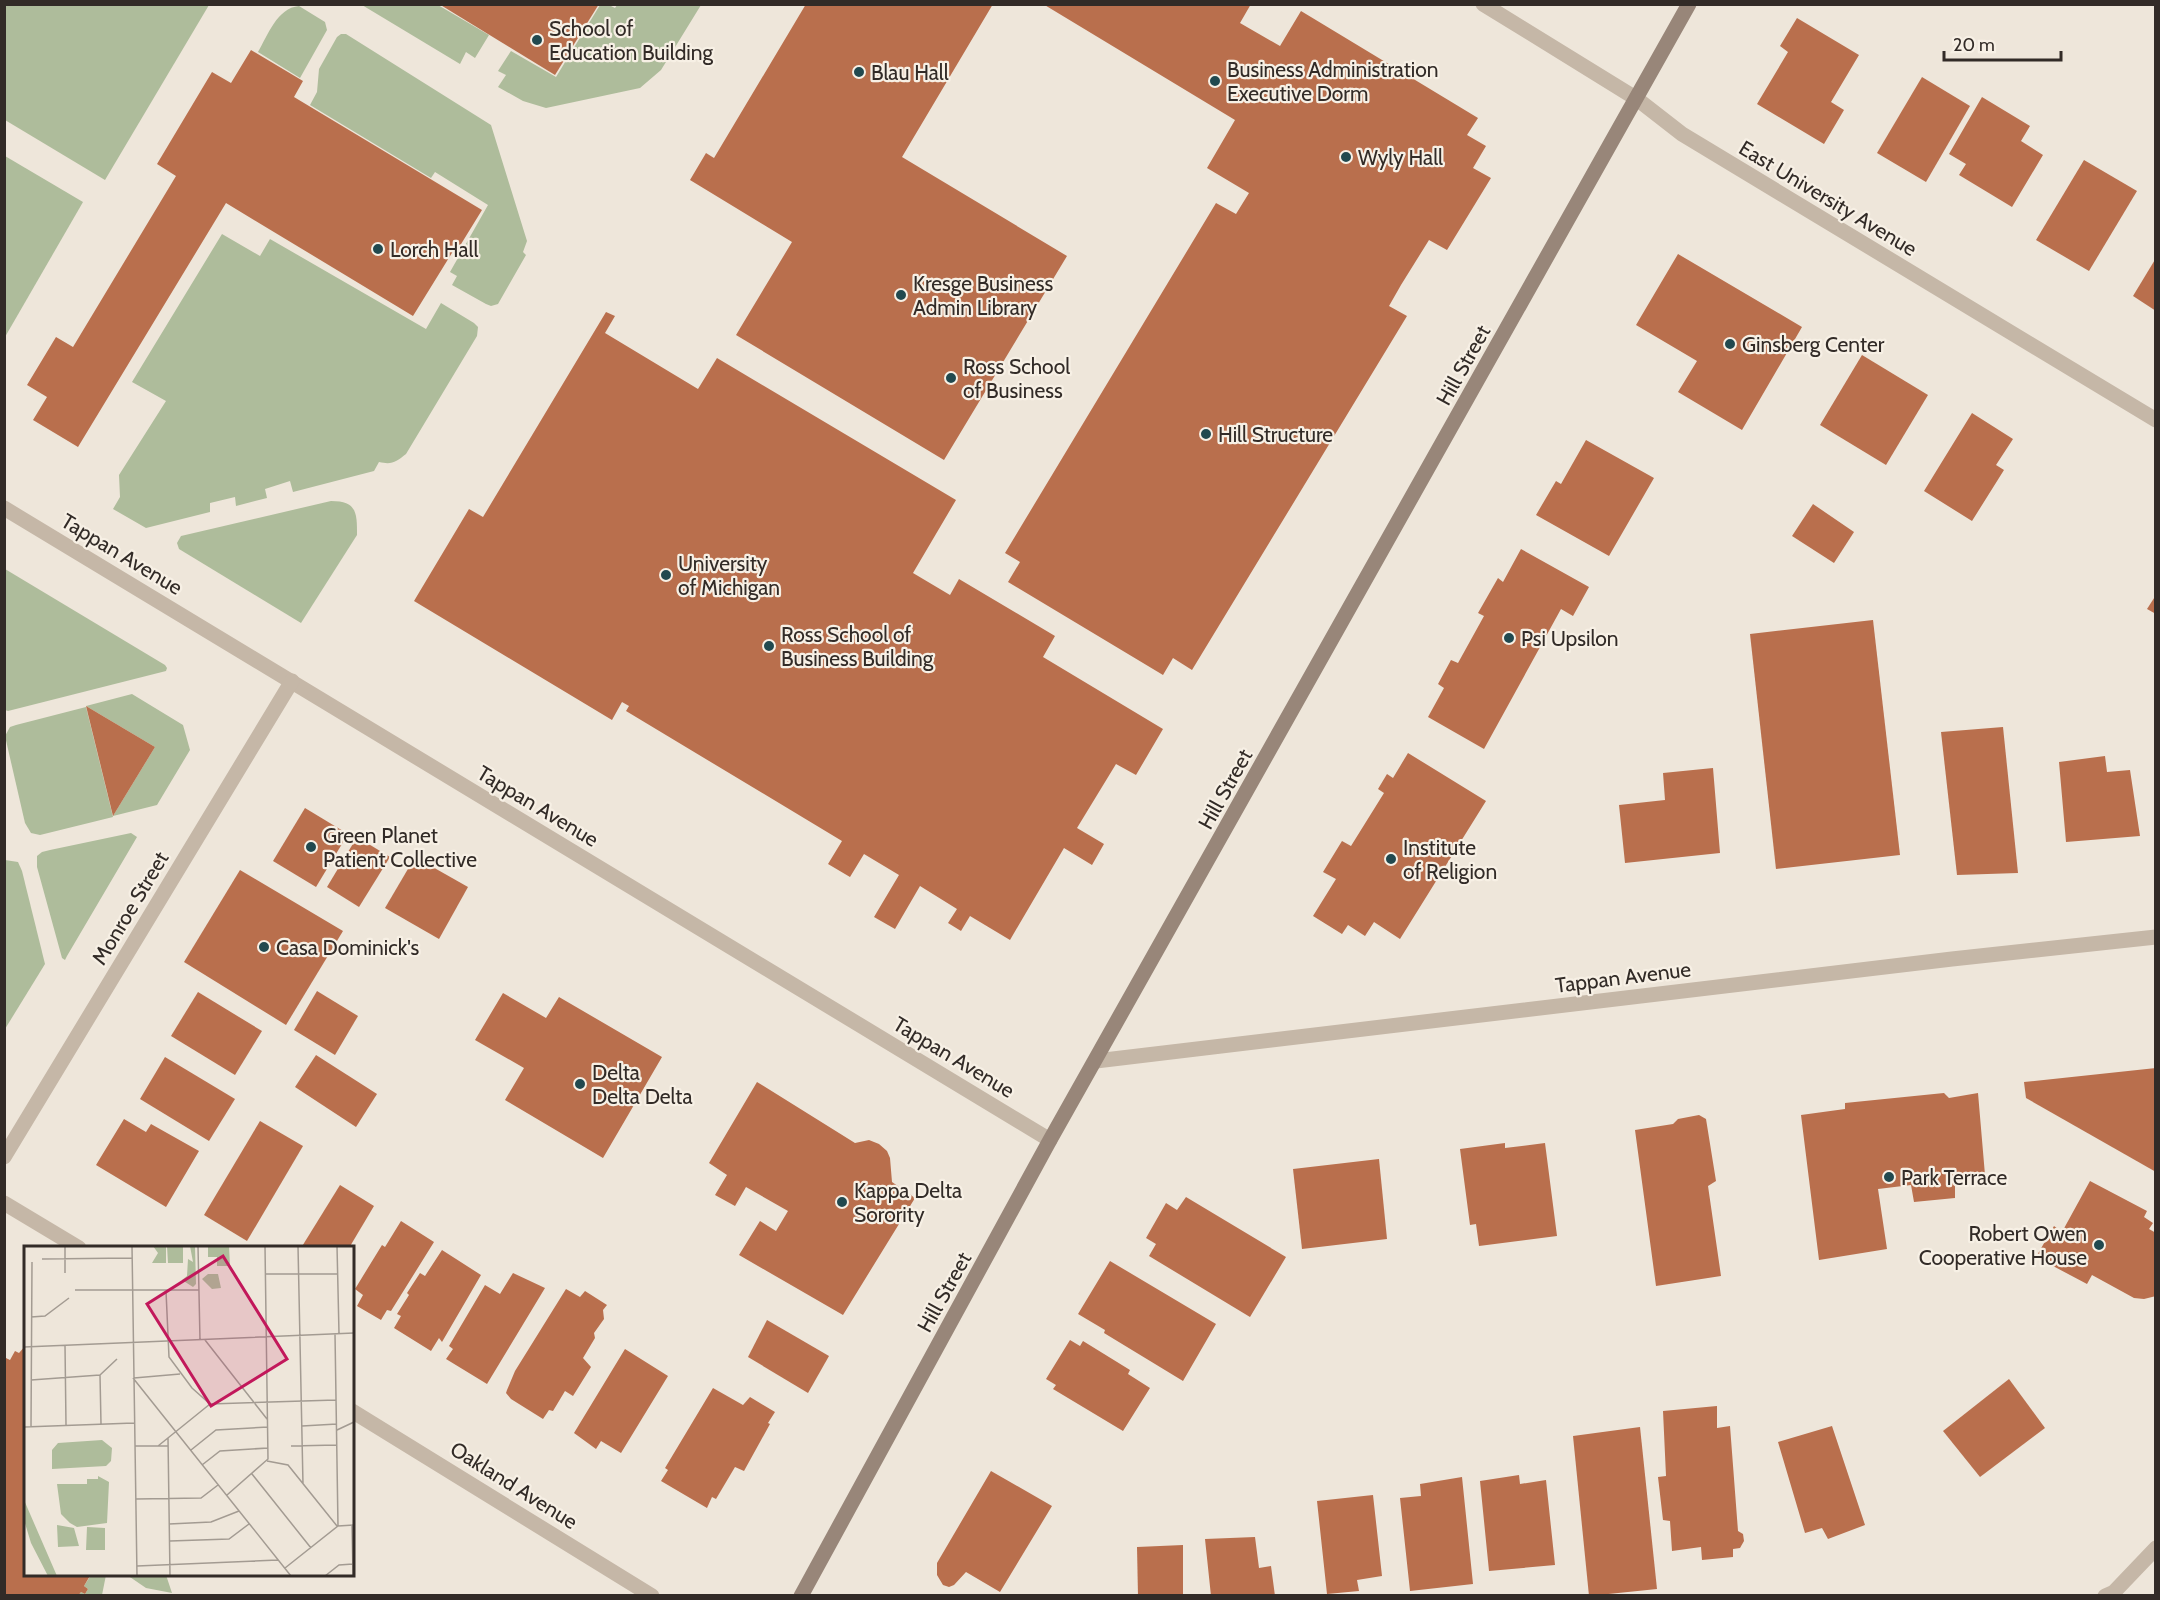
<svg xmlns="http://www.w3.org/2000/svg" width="2160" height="1600" font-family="Cabin,sans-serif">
<rect width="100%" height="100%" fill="#eee6da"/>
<!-- green -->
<g fill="#aebc9b">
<path d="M5 4H209V5L105 180 5 120Z"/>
<path d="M362 5H438L489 35 475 58 466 52 460 64Z"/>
<path d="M617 5H701L661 70 640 88 546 108 523 101 498 87 506 75 498 71 511 51 556 77 600 5H609L615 8Z"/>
<path d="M299 6 325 22 327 30 300 78 258 52C268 35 277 8 299 6Z"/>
<path d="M341 34H346L491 125 527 241 523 252 526 255 498 304 491 306 486 304 452 285 457 276 450 272 488 205 435 172 431 178 310 105 317 92 319 69 337 37Z"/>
<path d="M5 156 83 202 5 337Z"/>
<path d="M222 234 260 256 270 239 426 329 441 303 474 323 478 327 477 336 406 454C396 462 392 465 379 462L374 471 293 492 290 481 265 489 267 498 236 506 235 497 210 503V512L146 528 113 509 120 497 119 475 166 401 132 382Z"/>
<path d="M331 501C357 501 357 513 357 535L301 623 179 549 177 543 181 536Z"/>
<path d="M5 569 165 665 167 668 166 671 8 711 5 710Z"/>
<path d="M132 694 183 725 190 750 157 805 113 816 155 747 86 706Z"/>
<path d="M86 707 113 817 40 835 31 833 25 823 5 736 10 727 16 725Z"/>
<path d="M131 833 137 837 67 956 65 960 62 958 37 867V856L42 852 50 850Z"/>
<path d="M5 860 18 862 22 871 45 964 5 1029Z"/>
<path d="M91 1575H106L102 1595 78 1596 81 1592 85 1594 88 1589 84 1586Z"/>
<path d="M127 1575H166L172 1593 146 1588Z"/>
</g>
<!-- building -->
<g fill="#b96f4d">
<path d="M439 4H599L555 75Z"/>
<path d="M806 4H993L902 157 1067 256 944 460 736 335 792 242 690 180 706 153 714 158Z"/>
<path d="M1043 4H1251L1240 23 1280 46 1301 11 1478 118 1467 135 1486 146 1473 168 1491 178 1447 250 1429 240 1401 285 1389 306 1407 316 1192 670 1173 658 1163 675 1008 582 1020 562 1005 553 1216 203 1236 214 1249 193 1207 168 1235 120Z"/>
<path d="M1797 18 1859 55 1831 102 1844 110 1824 144 1757 104 1788 52 1780 46Z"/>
<path d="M251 50 303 81 294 97 482 210 458 249 455 248 413 316 226 203 78 447 33 420 47 397 27 385 56 337 73 347 176 176 157 164 212 72 231 83Z"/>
<path d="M1922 77 1970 106 1926 182 1877 153Z"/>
<path d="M1982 97 2030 126 2021 141 2043 155 2012 207 1959 175 1966 164 1949 154Z"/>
<path d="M2084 160 2137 191 2089 271 2036 240Z"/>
<path d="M1678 254 1802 327 1742 430 1678 392 1697 361 1636 325Z"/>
<path d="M2156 258V311L2133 296Z"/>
<path d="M606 312 615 316 605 333 698 389 717 358 956 500 913 573 950 595 959 579 1055 636 1043 657 1163 729 1136 775 1116 764 1077 828 1104 844 1092 865 1064 848 1010 940 970 916 961 931 948 923 957 909 920 886 895 929 874 917 899 875 864 854 850 877 828 864 842 841 626 711 629 706 622 702 612 720 414 601 469 509 483 517Z"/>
<path d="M1862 355 1928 395 1886 465 1820 425Z"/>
<path d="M1972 413 2013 439 1996 465 2004 470 1972 521 1924 491Z"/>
<path d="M1586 440 1654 478 1609 556 1536 515 1556 481 1561 484Z"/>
<path d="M1813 504 1854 532 1834 563 1792 536Z"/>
<path d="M1521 549 1589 587 1573 616 1561 609 1484 749 1428 717 1444 688 1438 684 1451 660 1458 663 1484 616 1478 613 1498 578 1503 582Z"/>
<path d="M2156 595V614L2147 609Z"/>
<path d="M1873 620 1900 855 1776 869 1750 634Z"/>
<path d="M86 706 155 747 113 816Z"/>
<path d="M2003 727 2018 873 1957 875 1941 732Z"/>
<path d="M1408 753 1486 801 1400 939 1374 922 1365 936 1348 925 1342 934 1313 916 1336 879 1323 872 1342 841 1351 846 1384 793 1378 789 1387 774 1393 778Z"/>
<path d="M2105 756 2107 772 2130 770 2140 836 2066 842 2059 762Z"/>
<path d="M1713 768 1720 853 1625 863 1619 805 1665 800 1663 773Z"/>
<path d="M305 808 348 834 316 887 273 861Z"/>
<path d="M357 837 390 857 359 907 327 887Z"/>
<path d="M415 857 468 887 439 939 385 908Z"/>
<path d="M240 870 343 931 286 1025 184 962Z"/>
<path d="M317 991 358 1016 335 1055 294 1030Z"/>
<path d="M198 992 262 1031 235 1075 171 1036Z"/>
<path d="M503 993 546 1018 559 997 662 1057 603 1158 505 1100 524 1068 475 1040Z"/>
<path d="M316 1055 377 1094 356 1127 295 1087Z"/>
<path d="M165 1057 235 1099 209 1141 140 1099Z"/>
<path d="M2156 1068V1172L2026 1098 2024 1082Z"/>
<path d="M757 1082 855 1143 869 1140 879 1144 887 1151 890 1158 892 1182 915 1198 843 1315 739 1255 760 1221 776 1231 788 1211 746 1187 735 1206 715 1195 727 1175 709 1163Z"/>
<path d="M1944 1093 1949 1098 1978 1093 1985 1175 1955 1179V1198L1914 1202 1911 1185 1878 1189 1887 1249 1819 1260 1801 1115 1845 1109V1103Z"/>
<path d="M1699 1115 1706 1119 1716 1181 1708 1186 1721 1276 1656 1286 1635 1130 1673 1124 1678 1119Z"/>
<path d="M124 1119 146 1132 151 1124 199 1151 166 1207 96 1165Z"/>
<path d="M260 1121 303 1146 247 1241 204 1215Z"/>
<path d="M1505 1143V1148L1545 1143 1557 1236 1479 1246 1476 1224 1470 1225 1460 1149Z"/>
<path d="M1379 1159 1387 1239 1302 1249 1293 1169Z"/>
<path d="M2090 1181 2147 1211 2144 1217 2153 1223 2149 1229 2156 1233V1296L2144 1299 2134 1298 2092 1275 2087 1284 2036 1257 2054 1226 2062 1232Z"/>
<path d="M340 1185 374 1206 349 1248H301Z"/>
<path d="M1186 1197 1286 1257 1250 1317 1149 1256 1156 1244 1146 1238 1166 1203 1177 1210Z"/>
<path d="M401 1221 434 1242 391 1311 387 1310 381 1320 357 1306 363 1295 355 1289 382 1245 385 1247Z"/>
<path d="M442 1250 481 1275 442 1342 439 1338 431 1351 394 1328 401 1316 397 1314 409 1295 407 1293 420 1273 425 1276Z"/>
<path d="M1110 1261 1216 1324 1183 1381 1104 1333 1105 1330 1078 1314Z"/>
<path d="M513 1273 545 1288 487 1384 446 1359 453 1349 449 1346 485 1285 500 1294Z"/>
<path d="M566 1289 580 1297 585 1291 607 1305 603 1310 604 1319 594 1333 595 1338 583 1358 591 1367 573 1396 565 1391 553 1411 549 1410 543 1419 511 1399 506 1393 507 1390 515 1371Z"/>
<path d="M767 1320 829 1356 808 1393 748 1357Z"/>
<path d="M1070 1340 1080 1346 1083 1341 1130 1370 1128 1374 1150 1388 1123 1431 1053 1389 1056 1385 1046 1379Z"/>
<path d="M26 1345V1574H91L84 1586 88 1589 85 1594 81 1592 78 1596H4V1357L10 1360 15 1351 19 1353Z"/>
<path d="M625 1349 668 1376 621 1453 601 1441 596 1449 574 1433Z"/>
<path d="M2009 1379 2045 1428 1980 1477 1943 1431Z"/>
<path d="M713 1388 743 1405 750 1397 775 1412 768 1423 770 1424 744 1471 735 1467 716 1499 712 1497 707 1508 661 1481 668 1470 665 1468Z"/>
<path d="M1717 1406V1428L1730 1426 1738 1531 1743 1534 1744 1541 1740 1548 1733 1549V1557L1702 1560 1701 1547 1672 1551 1670 1521 1663 1520 1658 1477 1666 1476 1663 1411Z"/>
<path d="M1832 1426 1865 1525 1828 1539 1822 1528 1805 1533 1778 1442Z"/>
<path d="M1640 1427 1657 1589 1589 1596 1573 1436Z"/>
<path d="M991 1471 1052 1506 1000 1592 966 1572 954 1585 949 1587 943 1585 937 1575V1563Z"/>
<path d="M1519 1475 1520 1484 1546 1480 1555 1565 1489 1571 1480 1481Z"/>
<path d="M1462 1477 1473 1584 1410 1591 1400 1498 1421 1496 1420 1484Z"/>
<path d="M1373 1495 1382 1576 1357 1580 1359 1591 1327 1594 1317 1501Z"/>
<path d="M1255 1537 1259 1568 1271 1566 1275 1596H1211L1205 1539Z"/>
<path d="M1183 1545V1596H1138L1137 1547Z"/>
</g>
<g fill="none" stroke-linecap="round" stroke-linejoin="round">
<!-- street -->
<g stroke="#c5b7a7" stroke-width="15">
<path d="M1483 4 1637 99 1682 134 2156 420"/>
<path d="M4 508 1050 1140"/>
<path d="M1096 1061 1952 959 2156 937"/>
<path d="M4 1157 292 681"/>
<path d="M4 1203 79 1248"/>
<path d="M352 1411 652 1596"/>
<path d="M2105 1596 2114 1592 2156 1548"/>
</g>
<!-- secondary -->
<path stroke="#988679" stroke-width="15" d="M801 1596 1050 1140 1689 4"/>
</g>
<!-- markers -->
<g fill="#21494f" stroke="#f7f0e5" stroke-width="2">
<circle cx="537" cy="40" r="6"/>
<circle cx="859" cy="72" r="6"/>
<circle cx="1215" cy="81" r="6"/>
<circle cx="1346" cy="157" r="6"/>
<circle cx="378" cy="249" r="6"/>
<circle cx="901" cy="295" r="6"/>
<circle cx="1730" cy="344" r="6"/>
<circle cx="951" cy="378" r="6"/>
<circle cx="1206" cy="434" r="6"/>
<circle cx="666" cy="575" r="6"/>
<circle cx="1509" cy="638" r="6"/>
<circle cx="769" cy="646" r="6"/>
<circle cx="311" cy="847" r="6"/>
<circle cx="1391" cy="859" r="6"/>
<circle cx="264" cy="947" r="6"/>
<circle cx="580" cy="1084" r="6"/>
<circle cx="1889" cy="1177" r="6"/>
<circle cx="842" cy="1202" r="6"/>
<circle cx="2099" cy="1245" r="6"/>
</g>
<g text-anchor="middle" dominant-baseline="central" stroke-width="4.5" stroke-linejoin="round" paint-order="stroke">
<!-- poi labels -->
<g font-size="21" fill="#322b27" stroke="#f7f0e5" text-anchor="start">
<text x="549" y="28">School of<tspan x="549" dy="24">Education Building</tspan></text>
<text x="1227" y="69">Business Administration<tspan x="1227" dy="24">Executive Dorm</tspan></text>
<text x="871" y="72">Blau Hall</text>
<text x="1358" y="157">Wyly Hall</text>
<text x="390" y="249">Lorch Hall</text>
<text x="913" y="283">Kresge Business<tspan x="913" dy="24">Admin Library</tspan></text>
<text x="1742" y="344">Ginsberg Center</text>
<text x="963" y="366">Ross School<tspan x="963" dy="24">of Business</tspan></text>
<text x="1218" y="434">Hill Structure</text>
<text x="678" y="563">University<tspan x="678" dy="24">of Michigan</tspan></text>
<text x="781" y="634">Ross School of<tspan x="781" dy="24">Business Building</tspan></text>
<text x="1521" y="638">Psi Upsilon</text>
<text x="323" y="835">Green Planet<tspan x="323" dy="24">Patient Collective</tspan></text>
<text x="1403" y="847">Institute<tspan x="1403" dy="24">of Religion</tspan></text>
<text x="276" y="947">Casa Dominick's</text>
<text x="592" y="1072">Delta<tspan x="592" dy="24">Delta Delta</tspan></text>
<text x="1901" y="1177">Park Terrace</text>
<text x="854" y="1190">Kappa Delta<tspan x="854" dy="24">Sorority</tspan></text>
<text x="2087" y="1233" text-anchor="end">Robert Owen<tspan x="2087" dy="24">Cooperative House</tspan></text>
</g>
<!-- street labels -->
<g font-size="21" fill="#322b27" stroke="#f7f0e5">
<text transform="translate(1828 198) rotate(31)">East University Avenue</text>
<text transform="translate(1463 365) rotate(-61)">Hill Street</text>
<text transform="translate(122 554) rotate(31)">Tappan Avenue</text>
<text transform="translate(1225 789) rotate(-61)">Hill Street</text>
<text transform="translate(538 806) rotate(31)">Tappan Avenue</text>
<text transform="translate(130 908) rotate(-59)">Monroe Street</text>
<text transform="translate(1623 977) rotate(-7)">Tappan Avenue</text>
<text transform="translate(954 1057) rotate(31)">Tappan Avenue</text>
<text transform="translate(944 1292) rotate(-61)">Hill Street</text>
<text transform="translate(514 1485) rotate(32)">Oakland Avenue</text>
</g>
</g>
<!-- overview -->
<g transform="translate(24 1246)">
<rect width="330" height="330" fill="#eee6da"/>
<path d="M129 0H142V17H128L134 7ZM143 0H159V17H144ZM166 0H171L172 38 169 41 158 34 163 30 164 13 169 16ZM184 0H205L206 20H193V11H184ZM184 28H194L197 42 188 43 178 33ZM78 194 88 202 87 215 82 220 28 223V204L34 197ZM74 230 85 236 83 277 53 281 46 277 37 268 33 238H63V233H74ZM0 254 33 330H24L7 297 0 274ZM33 279 50 282 55 300 34 301ZM63 281 81 282V304H62Z" fill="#aebc9b"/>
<path fill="none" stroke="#a39b92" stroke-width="1.5" d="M41 0V27M108 0 113 330M174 0 176 94M274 0 279 238M313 0 315 87M18 13 108 12M242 28H314M51 44H175M142 45 145 111 168 142 186 158 312 154M7 71 21 70 45 52M311 88 314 280M181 94 243 173M41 99 42 179M0 101 330 87M109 132 267 330M110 132 156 128M7 134 76 129M77 178 76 129 93 113M278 180 313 178M0 181 110 177M7 181 8 16M313 184 330 176M144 192 146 330M111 200H144M134 200 186 158M267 200 313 199M167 204 192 184 244 181M243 215 264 219 313 280M178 219 196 205 244 202M228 228 287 302M203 249 244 213 241 0M112 253 177 252 194 239M145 278 187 276 215 265M328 279 329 330M146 295 205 293 225 278M113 320 254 314M261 322 314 280 330 279M301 330 315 319 329 318"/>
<path fill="#c2185b" fill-opacity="0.15" stroke="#c2185b" stroke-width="3" d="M199 10 263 113 187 160 123 58Z"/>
<rect width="330" height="330" fill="none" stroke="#322b27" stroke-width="3"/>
</g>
<!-- border -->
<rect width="2160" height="1600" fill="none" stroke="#322b27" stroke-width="12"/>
<!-- scale -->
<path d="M1944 51v9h117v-9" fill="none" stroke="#322b27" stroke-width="3"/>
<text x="1953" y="51" font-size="18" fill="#322b27" stroke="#f7f0e5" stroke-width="4.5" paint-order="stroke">20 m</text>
</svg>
